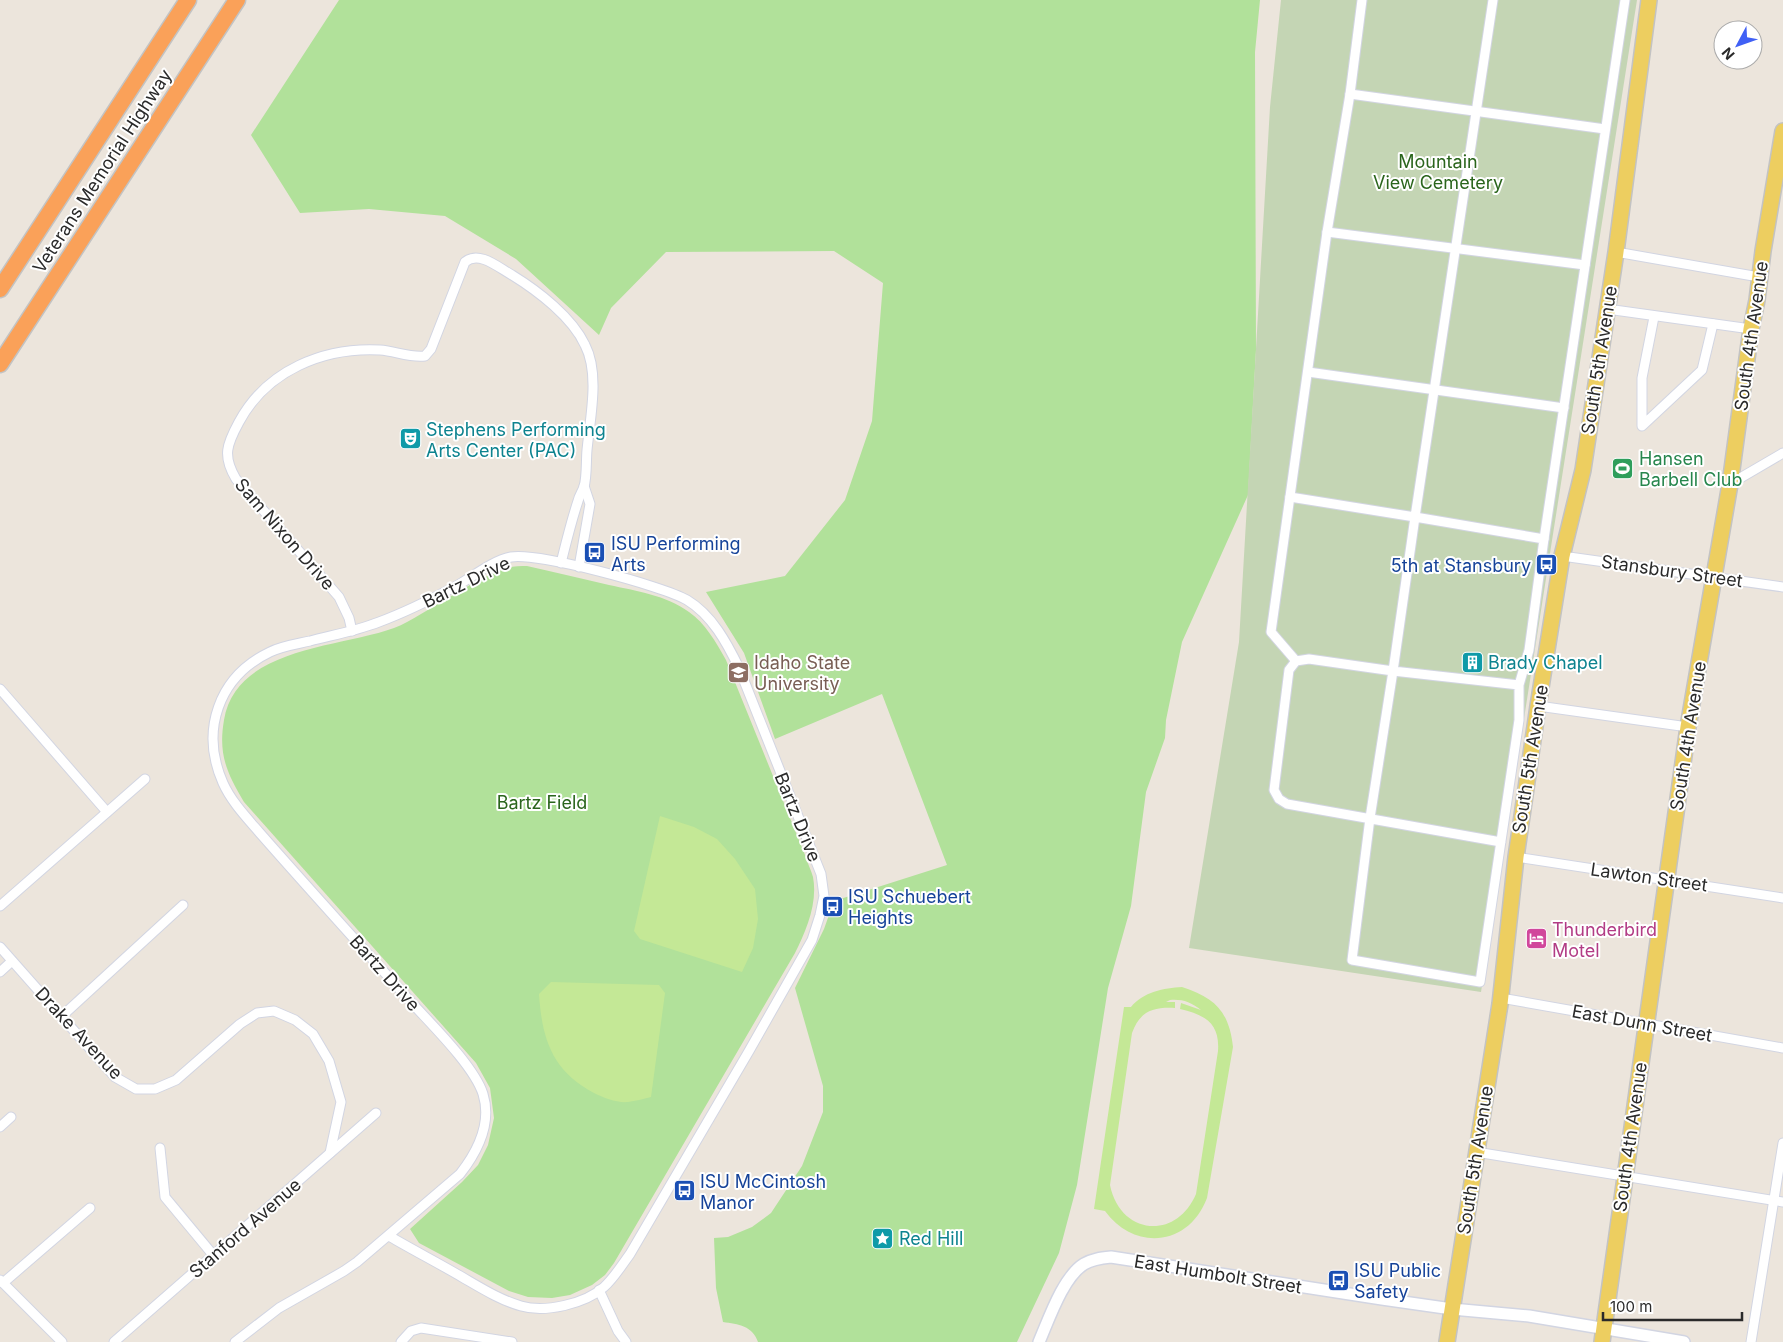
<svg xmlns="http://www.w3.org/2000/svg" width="1783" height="1342" font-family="Inter,sans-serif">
<rect width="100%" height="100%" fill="#ece5dc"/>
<!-- green -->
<g fill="#b1e19a">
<path d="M339 0H1260L1255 52 1256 350 1248 495 1182 642 1166 720 1165 738 1146 792 1131 906 1108 988 1077 1185 1059 1253 1017 1342H758C753 1326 738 1324 723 1322L716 1288 714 1238 728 1237 752 1227 771 1213 802 1166 823 1112V1086L795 988 824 929 834 901 947 865 882 694 775 739 744 653 706 592 785 576 845 500 872 421 883 283 834 251 666 252 611 308 599 335 516 259 445 216 369 209 300 213 251 135Z"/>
<path d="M527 566C555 572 582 579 609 585 636 591 666 595 689 612 705 623 716 642 726 660L805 855C807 862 811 870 813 877 818 903 806 931 795 953L614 1263 605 1275 592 1285 570 1295 552 1298 528 1297 509 1291 419 1243 410 1229 462 1182 478 1165 488 1145 494 1118 490 1088 476 1063 244 802C227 773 218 755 224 720 236 647 339 648 394 628 403 625 412 619 421 614 446 600 482 575 508 568 514 566 521 566 527 566Z"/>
</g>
<!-- cemetery -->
<path fill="#c4d5b4" d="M1281 0H1637L1481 992 1189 948 1239 642 1270 107Z"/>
<!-- pitch -->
<g fill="#c4e896" fill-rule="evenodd">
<path d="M660 816 694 827 717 839 735 859 755 889 758 919 753 948 742 972 640 939 634 931Z"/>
<path d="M551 982 659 985 665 993 651 1097C643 1099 635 1101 628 1102 617 1103 604 1098 594 1093 552 1071 542 1039 539 994Z"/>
<path d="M1182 987C1215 998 1229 1011 1233 1047L1207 1198C1189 1246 1135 1252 1105 1211L1094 1209 1124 1007H1131C1143 992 1164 988 1182 987ZM1170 1000C1182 999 1191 1002 1201 1010L1181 1003 1180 1009C1205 1015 1220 1023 1218 1051L1196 1194C1176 1241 1120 1235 1110 1185L1132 1033C1140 1011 1153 1007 1175 1008V1002H1166Z"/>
</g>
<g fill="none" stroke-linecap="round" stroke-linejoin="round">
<defs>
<g id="minor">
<path d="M1350 94 1605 129"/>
<path d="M1327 232 1585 265"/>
<path d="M1616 252 1759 277"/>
<path d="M1607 309 1751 329"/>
<path d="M1654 317 1642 378V426L1702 370 1713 324"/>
<path d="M1308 372 1564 408"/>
<path d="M1730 484 1783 453"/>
<path d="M1290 497 1415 517 1493 0"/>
<path d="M1544 539 1625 0"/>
<path d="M1562 556 1783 587"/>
<path d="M579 567 590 504 584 486"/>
<path d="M352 631 349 618 339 597 236 479C222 456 227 444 239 422 267 370 324 347 380 350 395 351 410 358 425 356L431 349 465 262C479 250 499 268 512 275 538 291 572 317 585 345 600 374 590 418 587 450 586 461 587 476 584 487 582 492 579 496 578 501 571 522 566 543 561 563"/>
<path d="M1296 661 1271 632 1327 232 1350 94 1362 0"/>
<path d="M0 689 107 812"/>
<path d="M1538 706 1688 727"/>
<path d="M1501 842 1287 804 1279 799 1274 790 1289 670 1296 661 1309 659 1393 671 1370 818 1352 960 1480 982 1519 720V685L1529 650 1544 539 1415 517 1393 671 1519 685"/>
<path d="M1516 857 1783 898"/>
<path d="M0 906 145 779"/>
<path d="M0 947 115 1077 136 1089H155L176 1080 240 1024 257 1013 274 1011 295 1020 313 1034 329 1061 341 1102 330 1153"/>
<path d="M0 972 12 961"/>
<path d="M1501 998 1783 1048"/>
<path d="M62 1016 183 905"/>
<path d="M0 1127 11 1117"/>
<path d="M160 1148 165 1197 214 1256"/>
<path d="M1476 1152 1783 1202"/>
<path d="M0 1280 62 1342"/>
<path d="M3 1283 90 1208"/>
<path d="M599 1290 618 1331 626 1342"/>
<path d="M114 1342 376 1113"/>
<path d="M235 1342 279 1308 344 1271 357 1262 460 1174C478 1151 492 1123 483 1094 474 1066 431 1024 411 1002 360 945 309 889 259 832 246 817 231 801 223 783 200 731 218 677 270 652 282 646 297 644 310 641 333 635 356 631 379 622 406 612 432 599 458 585 474 576 492 561 511 557 537 552 663 586 687 600 712 615 727 643 739 668L821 874 824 896 820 915 812 940 749 1051 630 1254C622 1265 614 1278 604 1287 585 1304 545 1313 521 1306 500 1300 481 1288 462 1277 438 1263 413 1250 389 1236"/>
<path d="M401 1342 411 1331 421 1328 512 1342"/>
<path d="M1751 1342 1783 1143"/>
</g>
<path id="tertiary" d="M1039 1342C1049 1319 1063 1277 1084 1264 1092 1259 1101 1258 1111 1257L1382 1299 1452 1309 1529 1316 1684 1342"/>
<g id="primary">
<path d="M1447 1342 1500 1004 1516 857 1538 706 1562 556 1583 470 1616 252 1649 0"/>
<path d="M1602 1342 1688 727 1730 484 1751 329 1757 300 1763 251 1783 131"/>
</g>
<g id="motorway">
<path d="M0 289 188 0"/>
<path d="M0 364 237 0"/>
</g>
</defs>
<!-- minor casing -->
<use href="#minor" stroke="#d2d5e2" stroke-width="11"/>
<!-- tertiary casing -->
<use href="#tertiary" stroke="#d2d5e2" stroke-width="14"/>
<!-- primary casing -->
<use href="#primary" stroke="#c3c3c3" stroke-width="18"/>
<!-- motorway casing -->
<use href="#motorway" stroke="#c3c3c3" stroke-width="19"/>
<!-- minor -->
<use href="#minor" stroke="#fff" stroke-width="9"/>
<!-- tertiary -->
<use href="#tertiary" stroke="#fff" stroke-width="11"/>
<!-- primary -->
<use href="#primary" stroke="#edce60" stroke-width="15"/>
<!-- motorway -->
<use href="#motorway" stroke="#faa159" stroke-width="16"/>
</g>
<!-- icons -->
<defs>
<symbol id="theatre-square" viewBox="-11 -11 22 22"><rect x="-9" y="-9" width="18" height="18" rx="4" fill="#0f9aa8" stroke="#fff"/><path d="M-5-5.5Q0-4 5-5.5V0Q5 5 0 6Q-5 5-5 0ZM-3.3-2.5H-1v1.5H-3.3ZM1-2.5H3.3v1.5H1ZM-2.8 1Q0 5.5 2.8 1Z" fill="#fff"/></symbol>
<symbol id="stadium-square" viewBox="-11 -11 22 22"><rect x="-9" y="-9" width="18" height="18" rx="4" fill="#2e9e5b" stroke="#fff"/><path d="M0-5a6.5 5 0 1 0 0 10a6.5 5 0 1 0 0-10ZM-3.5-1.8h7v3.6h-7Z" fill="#fff"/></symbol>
<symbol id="bus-square" viewBox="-11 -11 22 22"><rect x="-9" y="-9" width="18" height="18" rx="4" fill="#1a4fb4" stroke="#fff"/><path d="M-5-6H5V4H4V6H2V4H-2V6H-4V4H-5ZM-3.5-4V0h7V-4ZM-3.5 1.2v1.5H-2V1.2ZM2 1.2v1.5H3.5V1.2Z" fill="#fff"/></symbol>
<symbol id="building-square" viewBox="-11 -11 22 22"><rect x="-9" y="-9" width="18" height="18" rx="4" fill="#0f9aa8" stroke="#fff"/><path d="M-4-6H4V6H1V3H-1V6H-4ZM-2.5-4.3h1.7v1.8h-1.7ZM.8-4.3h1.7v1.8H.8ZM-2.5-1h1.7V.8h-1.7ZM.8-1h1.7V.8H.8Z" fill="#fff"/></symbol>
<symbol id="university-square" viewBox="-11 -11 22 22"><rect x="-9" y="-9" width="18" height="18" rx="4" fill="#8d6e63" stroke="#fff"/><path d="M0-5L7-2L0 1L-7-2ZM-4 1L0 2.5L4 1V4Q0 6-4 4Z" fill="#fff"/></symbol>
<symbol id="hotel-square" viewBox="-11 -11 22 22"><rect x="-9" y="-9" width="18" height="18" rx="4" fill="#d1479c" stroke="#fff"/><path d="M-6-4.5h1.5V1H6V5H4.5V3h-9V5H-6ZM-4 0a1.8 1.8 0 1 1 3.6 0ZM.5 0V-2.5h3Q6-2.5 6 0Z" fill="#fff"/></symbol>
<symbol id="sight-square" viewBox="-11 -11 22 22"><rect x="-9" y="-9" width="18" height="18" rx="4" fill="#0f9aa8" stroke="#fff"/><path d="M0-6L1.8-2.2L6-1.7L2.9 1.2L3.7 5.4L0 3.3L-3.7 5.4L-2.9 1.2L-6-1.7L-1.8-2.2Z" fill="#fff"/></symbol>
</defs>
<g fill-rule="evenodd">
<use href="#theatre-square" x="398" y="426" width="25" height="25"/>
<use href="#stadium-square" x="1610" y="456" width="25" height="25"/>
<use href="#bus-square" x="582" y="540" width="25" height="25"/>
<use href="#bus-square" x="1534" y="552" width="25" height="25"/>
<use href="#building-square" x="1460" y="650" width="25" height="25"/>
<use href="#university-square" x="726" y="660" width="25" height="25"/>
<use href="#bus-square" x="820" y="894" width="25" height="25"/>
<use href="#hotel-square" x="1524" y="926" width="25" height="25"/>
<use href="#bus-square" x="672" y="1178" width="25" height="25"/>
<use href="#sight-square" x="870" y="1226" width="25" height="25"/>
<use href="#bus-square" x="1326" y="1268" width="25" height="25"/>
</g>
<g text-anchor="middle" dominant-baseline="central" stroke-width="4" stroke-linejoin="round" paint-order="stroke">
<!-- park labels -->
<g font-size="18" fill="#2a651c" stroke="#fff">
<text x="1438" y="161">Mountain<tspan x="1438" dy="21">View Cemetery</tspan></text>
<text x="542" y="802">Bartz Field</text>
</g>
<!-- street labels -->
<g font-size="18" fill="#2a2a2a" stroke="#fff">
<text transform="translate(102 171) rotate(-57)">Veterans Memorial Highway</text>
<text transform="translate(1751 336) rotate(-82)">South 4th Avenue</text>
<text transform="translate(1599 360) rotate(-81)">South 5th Avenue</text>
<text transform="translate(285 534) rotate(49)">Sam Nixon Drive</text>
<text transform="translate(1672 571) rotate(8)">Stansbury Street</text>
<text transform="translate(466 582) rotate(-26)">Bartz Drive</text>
<text transform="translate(1688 736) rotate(-81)">South 4th Avenue</text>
<text transform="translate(1530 759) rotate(-81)">South 5th Avenue</text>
<text transform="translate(798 817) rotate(68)">Bartz Drive</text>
<text transform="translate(1649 877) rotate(8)">Lawton Street</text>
<text transform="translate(385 973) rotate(48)">Bartz Drive</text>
<text transform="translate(1642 1023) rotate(10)">East Dunn Street</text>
<text transform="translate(79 1033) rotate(47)">Drake Avenue</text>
<text transform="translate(1630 1137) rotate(-82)">South 4th Avenue</text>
<text transform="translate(1475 1160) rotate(-81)">South 5th Avenue</text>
<text transform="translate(245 1228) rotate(-41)">Stanford Avenue</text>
<text transform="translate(1218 1274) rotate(9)">East Humbolt Street</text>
</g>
<!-- culture labels -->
<g font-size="18" fill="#0d838f" stroke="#fff" text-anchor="start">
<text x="426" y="429">Stephens Performing<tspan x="426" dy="21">Arts Center (PAC)</tspan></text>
<text x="1488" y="662">Brady Chapel</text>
<text x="899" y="1238">Red Hill</text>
</g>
<!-- leisure labels -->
<g font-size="18" fill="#27864d" stroke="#fff" text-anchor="start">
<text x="1639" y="458">Hansen<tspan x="1639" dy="21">Barbell Club</tspan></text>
</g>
<!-- transit labels -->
<g font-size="18" fill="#164399" stroke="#fff" text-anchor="start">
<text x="611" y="543">ISU Performing<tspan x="611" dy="21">Arts</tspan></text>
<text x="1531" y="565" text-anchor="end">5th at Stansbury</text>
<text x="848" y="896">ISU Schuebert<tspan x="848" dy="21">Heights</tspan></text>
<text x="700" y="1181">ISU McCintosh<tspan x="700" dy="21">Manor</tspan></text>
<text x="1354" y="1270">ISU Public<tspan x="1354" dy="21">Safety</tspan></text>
</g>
<!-- education labels -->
<g font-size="18" fill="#785e54" stroke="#fff" text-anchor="start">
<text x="754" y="662">Idaho State<tspan x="754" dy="21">University</tspan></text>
</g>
<!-- hotel labels -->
<g font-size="18" fill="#b23c85" stroke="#fff" text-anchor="start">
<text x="1552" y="929">Thunderbird<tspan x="1552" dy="21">Motel</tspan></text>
</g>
</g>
<!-- north arrow -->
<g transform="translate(1738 45) rotate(229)"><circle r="24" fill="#ffffff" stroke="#aaaaaa"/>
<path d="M0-4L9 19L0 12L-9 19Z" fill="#4060f5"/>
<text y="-8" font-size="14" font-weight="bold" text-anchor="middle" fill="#2a2a2a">N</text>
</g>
<!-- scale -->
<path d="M1603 1312v8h139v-8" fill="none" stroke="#2a2a2a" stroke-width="2.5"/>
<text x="1610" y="1312" font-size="15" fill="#2a2a2a" stroke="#ffffff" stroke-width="4" paint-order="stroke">100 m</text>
</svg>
